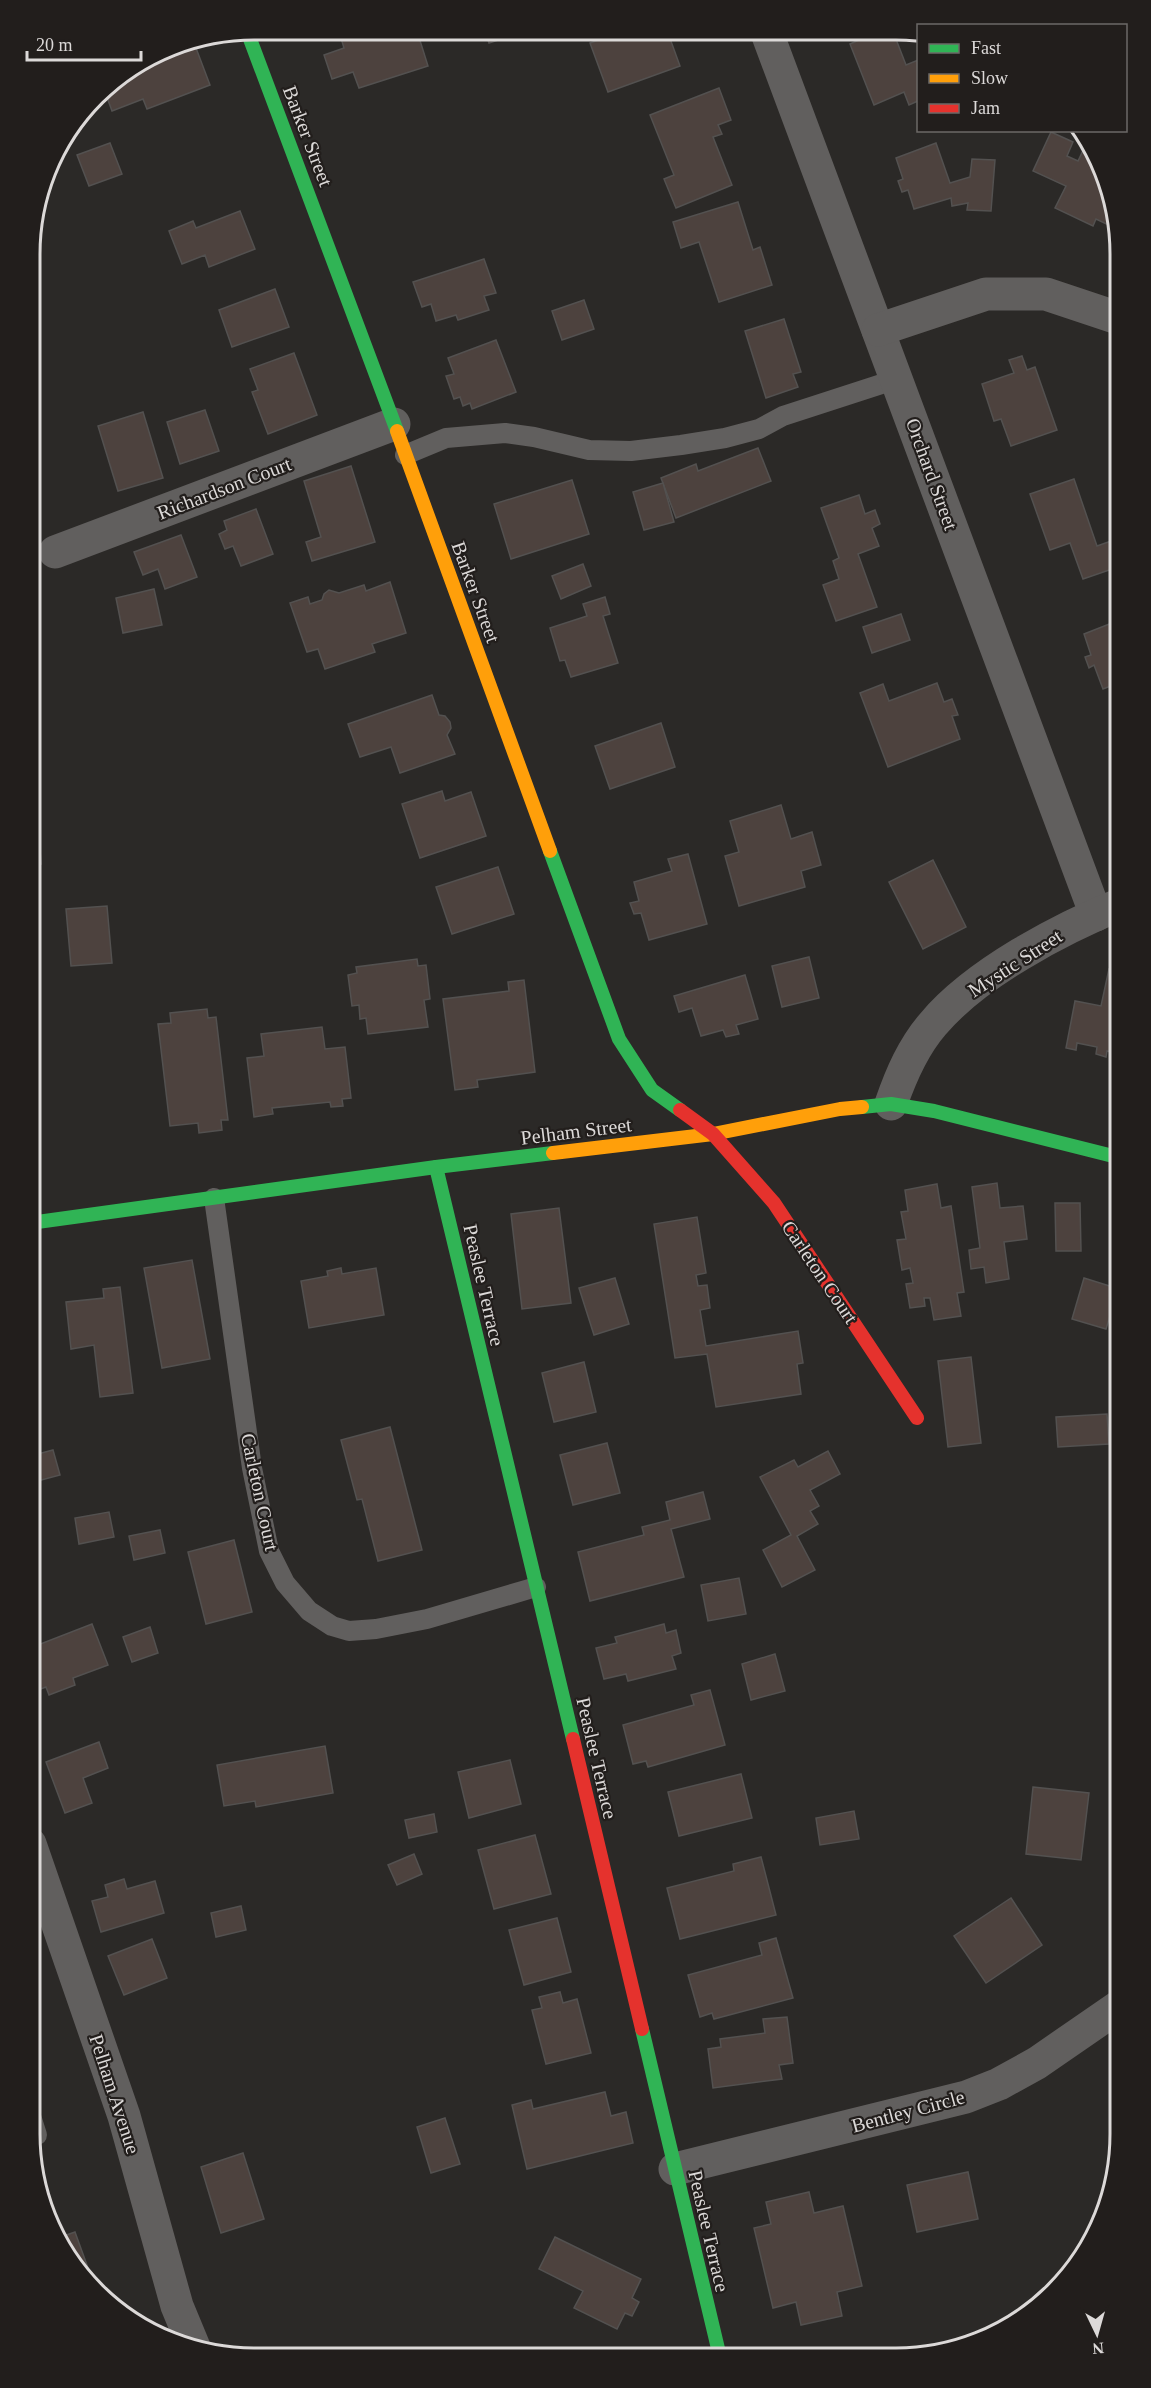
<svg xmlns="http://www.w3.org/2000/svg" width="1151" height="2388" font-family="Georgia,serif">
<rect width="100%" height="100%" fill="#2b2927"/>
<!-- building -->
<g fill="#4d423e" stroke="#535150" stroke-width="1.5">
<path d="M330 30 417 31 428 66 359 88 353 72 332 79 324 55 344 48 341 38H335Z"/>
<path d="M485 31 523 32 489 43Z"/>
<path d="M621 32 668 33 680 66 608 92 590 43Z"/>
<path d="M857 34H894L906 65 918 60V101L909 105 904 92 874 105 850 44 859 40Z"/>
<path d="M196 48 210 85 147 109 143 99 112 111 104 89 106 86 127 73Z"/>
<path d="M719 88 731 120 718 125 722 134 713 137 732 185 676 208 664 179 674 175 650 115Z"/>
<path d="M1051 132 1073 142 1067 156 1078 161 1086 144 1092 147 1109 183 1117 229 1096 219 1093 226 1055 208 1066 186 1033 171Z"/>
<path d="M110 143 122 174 89 186 77 155Z"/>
<path d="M936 143 950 183 970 177 972 159 995 160 991 211 967 210 968 203 952 206 951 198 914 209 908 190 902 192 898 181 903 179 896 158Z"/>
<path d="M738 202 753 250 760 247 772 285 719 302 699 242 681 248 673 222Z"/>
<path d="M240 211 255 249 209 267 205 255 182 264 169 231 193 221 196 228Z"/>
<path d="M484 259 496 293 484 296 489 310 458 320 456 315 436 321 431 304 422 307 413 282Z"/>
<path d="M275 289 289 327 232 347 219 310Z"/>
<path d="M584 300 594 329 562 340 552 311Z"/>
<path d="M784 319 801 372 793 374 798 387 766 398 745 331Z"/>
<path d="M496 340 516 392 472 409 470 403 463 406 460 397 454 399 446 376 454 374 448 358Z"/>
<path d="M294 353 317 415 268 434 252 392 258 390 250 369Z"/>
<path d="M1022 356 1027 370 1035 367 1057 430 1011 446 1001 419 994 421 982 384 1014 373 1009 360Z"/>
<path d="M205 410 219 451 180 464 167 422Z"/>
<path d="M143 412 163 478 118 491 98 426Z"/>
<path d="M758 448 771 481 676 518 661 478 696 464 698 471Z"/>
<path d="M351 466 375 542 312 561 306 542 321 537 304 481Z"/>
<path d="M1074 479 1097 546 1114 540 1121 561V566L1083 579 1070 543 1050 550 1030 494Z"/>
<path d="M572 480 589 534 511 559 494 504Z"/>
<path d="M663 483 674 522 644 530 633 492Z"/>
<path d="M859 495 865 514 875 510 880 524 872 528 879 546 858 554 877 607 836 621 823 585 839 579 833 561 839 558 821 508Z"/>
<path d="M256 509 273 554 241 566 233 546 225 549 219 534 227 530 224 521Z"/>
<path d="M181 535 197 577 165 589 158 569 143 575 134 552Z"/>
<path d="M583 564 591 586 561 599 552 576Z"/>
<path d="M390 582 406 633 372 644 375 652 325 669 318 649 307 652 290 603 308 597 310 604 322 600 324 594 329 590 339 593 364 585 366 591Z"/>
<path d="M154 589 162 625 123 633 116 598Z"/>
<path d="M605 597 610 614 603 616 618 663 571 677 565 660 560 661 550 628 587 616 583 604Z"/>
<path d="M1121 605V682L1103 689 1094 665 1089 668 1085 657 1091 655 1084 634 1117 621 1112 609Z"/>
<path d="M901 614 910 640 872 653 863 627Z"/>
<path d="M937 683 944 702 952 699 958 715 952 716 960 739 888 767 860 693 883 684 889 701Z"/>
<path d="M432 695 439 715 445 716 450 722 451 728 447 735 455 754 400 773 391 747 360 757 348 724Z"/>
<path d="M661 723 675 767 610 789 595 746Z"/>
<path d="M1121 786V812H1119L1112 789Z"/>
<path d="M442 791 445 801 471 792 486 836 420 858 402 804Z"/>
<path d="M781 805 791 839 812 832 821 865 801 871 805 887 739 906 725 856 739 852 730 821Z"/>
<path d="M30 821H38L41 864 30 865Z"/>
<path d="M688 854 707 924 649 940 641 913 634 914 630 903 639 901 634 882 672 871 668 859Z"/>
<path d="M933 860 966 927 923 949 889 882Z"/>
<path d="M498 867 514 914 452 934 436 887Z"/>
<path d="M107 906 112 963 71 966 66 909Z"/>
<path d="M809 957 819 998 782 1007 772 966Z"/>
<path d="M417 959 418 966 426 965 430 999 424 1000 428 1027 368 1034 366 1018 360 1019 359 1005 352 1006 348 975 357 973 356 967Z"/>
<path d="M1109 969 1121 972V997L1118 1011 1121 1012V1028L1116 1053 1107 1051 1106 1057 1096 1054 1097 1047 1077 1043 1076 1050 1066 1048 1075 1001 1101 1006Z"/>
<path d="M745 975 758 1019 736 1025 739 1034 726 1037 723 1030 701 1036 692 1008 679 1012 674 996Z"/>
<path d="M524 980 535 1072 477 1080 478 1087 455 1090 443 999 509 991 508 982Z"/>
<path d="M207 1009 208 1018 216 1017 228 1120H221L222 1130 199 1133 198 1123 170 1126 158 1024 171 1023 170 1013Z"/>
<path d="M30 1027 34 1145 30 1146Z"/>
<path d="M322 1027 325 1049 345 1047 351 1098 342 1099 343 1106 331 1107 330 1102 272 1108 273 1114 254 1117 247 1058 264 1056 261 1034Z"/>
<path d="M997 1183 1000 1208 1023 1206 1027 1239 1004 1242 1009 1279 986 1283 984 1267 971 1269 969 1250 980 1248 972 1187Z"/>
<path d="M937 1184 941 1208 951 1206 964 1292 957 1293 961 1316 934 1320 930 1298H924L925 1306 910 1308 906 1284 913 1283 910 1268 902 1270 897 1240 906 1239 901 1212 908 1211 905 1190Z"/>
<path d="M1055 1203H1080L1081 1251H1056Z"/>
<path d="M559 1208 571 1303 522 1309 511 1214Z"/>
<path d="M697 1217 706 1273 696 1275 698 1286 707 1285 710 1308 700 1310 706 1346 798 1331 803 1363 797 1364 801 1394 716 1407 707 1354 675 1358 654 1224Z"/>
<path d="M192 1260 210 1359 162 1368 144 1268Z"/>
<path d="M341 1268 342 1274 376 1268 384 1315 309 1328 301 1281 328 1276 327 1271Z"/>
<path d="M1121 1273V1294L1117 1293 1106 1329 1072 1319 1084 1278 1116 1288Z"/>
<path d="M615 1278 629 1324 594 1335 579 1288Z"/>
<path d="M120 1287 133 1393 100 1397 94 1345 71 1349 66 1302 104 1298 103 1289Z"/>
<path d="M971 1357 981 1443 948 1447 938 1361Z"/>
<path d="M584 1362 596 1412 554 1422 542 1373Z"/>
<path d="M1107 1414 1109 1444 1058 1447 1056 1417Z"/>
<path d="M390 1427 422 1550 378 1561 362 1499 357 1500 341 1440Z"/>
<path d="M607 1443 620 1493 573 1505 560 1455Z"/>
<path d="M53 1450 60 1475 30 1483V1456Z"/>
<path d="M828 1451 840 1474 810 1490 819 1506 810 1511 818 1524 797 1536 815 1570 782 1587 763 1550 791 1535 760 1477 794 1460 798 1467Z"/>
<path d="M703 1492 710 1519 671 1529 684 1577 590 1601 578 1552 644 1535 642 1527 670 1520 666 1502Z"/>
<path d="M109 1512 114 1537 79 1544 75 1518Z"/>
<path d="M160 1530 165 1553 134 1560 129 1536Z"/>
<path d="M234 1540 252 1612 206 1624 188 1552Z"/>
<path d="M739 1578 746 1614 708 1621 701 1585Z"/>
<path d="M92 1624 108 1665 73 1678 75 1685 49 1695 46 1687 30 1693V1648Z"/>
<path d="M664 1624 666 1633 676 1630 681 1653 672 1656 676 1669 628 1681 626 1674 604 1679 596 1648 617 1643 615 1637Z"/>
<path d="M150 1627 158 1653 132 1662 123 1637Z"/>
<path d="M775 1654 785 1691 751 1700 742 1664Z"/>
<path d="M710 1690 725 1745 648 1767 646 1761 633 1764 623 1725 694 1705 691 1695Z"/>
<path d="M99 1742 108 1768 83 1778 92 1803 65 1813 46 1762Z"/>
<path d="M325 1746 333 1793 256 1807 255 1801 224 1806 217 1765Z"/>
<path d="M510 1760 521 1804 469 1818 458 1772Z"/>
<path d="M741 1774 752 1818 679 1836 668 1792Z"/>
<path d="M1033 1787 1089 1793 1081 1860 1026 1854Z"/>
<path d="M854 1811 859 1839 820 1845 816 1818Z"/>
<path d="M434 1814 437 1832 409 1838 405 1820Z"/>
<path d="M535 1835 551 1894 494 1909 478 1850Z"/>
<path d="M414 1854 422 1874 397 1885 388 1865Z"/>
<path d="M761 1857 776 1915 680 1939 667 1888 734 1871 733 1864Z"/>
<path d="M124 1879 127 1889 155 1881 164 1913 101 1932 92 1901 108 1897 105 1885Z"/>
<path d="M1011 1898 1042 1945 986 1983 954 1936Z"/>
<path d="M241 1906 246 1930 216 1937 211 1913Z"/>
<path d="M557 1918 571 1972 524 1985 509 1930Z"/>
<path d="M776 1938 793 1998 714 2019 712 2013 700 2017 688 1975 762 1955 759 1943Z"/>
<path d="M152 1939 167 1978 124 1995 108 1956Z"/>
<path d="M560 1992 563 2003 577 1999 591 2053 546 2064 532 2010 542 2008 539 1997Z"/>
<path d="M787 2017 793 2063 779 2065 782 2079 713 2088 708 2049 721 2047 720 2039 765 2033 763 2019Z"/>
<path d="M605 2092 611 2116 626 2112 633 2143 527 2169 512 2105 531 2100 533 2109Z"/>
<path d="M445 2118 460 2164 431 2173 417 2127Z"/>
<path d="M243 2153 264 2219 221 2233 201 2167Z"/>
<path d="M968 2172 978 2219 917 2232 907 2185Z"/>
<path d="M809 2192 814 2213 843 2206 862 2286 837 2292 842 2316 801 2325 796 2302 773 2308 754 2228 771 2224 766 2202Z"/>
<path d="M75 2232 96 2290 68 2259 58 2238Z"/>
<path d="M555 2237 641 2279 632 2298 639 2302 632 2316 625 2313 617 2329 574 2308 583 2291 539 2269Z"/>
</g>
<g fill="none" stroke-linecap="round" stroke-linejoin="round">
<!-- lane -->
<g stroke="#615f5e" stroke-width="20">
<path d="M405 455 446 438 505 433 534 437 589 450 631 451 681 445 725 438 759 429 783 416 897 379"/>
<path d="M214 1198 252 1468 269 1551 285 1583 309 1611 332 1626 349 1631 376 1629 427 1619 536 1587"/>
<path d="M30 2113 37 2135 31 2138"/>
</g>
<!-- street -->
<g stroke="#615f5e" stroke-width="33">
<path d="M767 33 1096 915"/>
<path d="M878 330 986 294H1046L1121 319"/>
<path d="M55 552 394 424"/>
<path d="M891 1104C901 1075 913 1047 933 1024 976 973 1060 929 1121 904"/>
<path d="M30 1844 124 2116 177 2306 194 2347"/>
<path d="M675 2169 966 2097 999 2084 1037 2063 1121 2005"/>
</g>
<!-- fast -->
<g stroke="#30b455" stroke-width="14">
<path d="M247 31 397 431"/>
<path d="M550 851 619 1039 652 1090 680 1110"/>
<path d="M862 1107 891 1104 934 1111 1121 1158"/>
<path d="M436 1167 573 1739"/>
<path d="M30 1223 436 1167 553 1153"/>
<path d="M642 2029 720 2357"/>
</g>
<!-- slow -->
<g stroke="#ff9f0a" stroke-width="14">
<path d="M397 431 550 851"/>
<path d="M553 1153 713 1134 840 1109 862 1107"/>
</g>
<!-- jam -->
<g stroke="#e5322d" stroke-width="14">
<path d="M680 1110 713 1134 774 1203 917 1418"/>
<path d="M573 1739 642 2029"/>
</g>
</g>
<g text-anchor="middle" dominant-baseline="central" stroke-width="4.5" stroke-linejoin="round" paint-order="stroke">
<!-- street labels -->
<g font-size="20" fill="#dcd9d8" stroke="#221e1c">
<text transform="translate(308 136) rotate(69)">Barker Street</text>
<text transform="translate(932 474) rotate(70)">Orchard Street</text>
<text transform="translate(224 488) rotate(-21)">Richardson Court</text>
<text transform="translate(476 592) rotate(70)">Barker Street</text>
<text transform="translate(1015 963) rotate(-33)">Mystic Street</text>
<text transform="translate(576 1131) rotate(-7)">Pelham Street</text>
<text transform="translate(820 1272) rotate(56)">Carleton Court</text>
<text transform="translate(484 1285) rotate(77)">Peaslee Terrace</text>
<text transform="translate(260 1492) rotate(78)">Carleton Court</text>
<text transform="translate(597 1758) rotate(77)">Peaslee Terrace</text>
<text transform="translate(115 2094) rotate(72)">Pelham Avenue</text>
<text transform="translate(908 2111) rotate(-15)">Bentley Circle</text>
<text transform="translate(709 2231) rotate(77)">Peaslee Terrace</text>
</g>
</g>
<!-- crop -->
<path d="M0 0H1151V2388H0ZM254 40H896A214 214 0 0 1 1110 254V2134A214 214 0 0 1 896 2348H254A214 214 0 0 1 40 2134V254A214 214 0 0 1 254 40Z" fill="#221e1c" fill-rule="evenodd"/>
<path fill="none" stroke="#dcd9d8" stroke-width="3" d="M254 40H896A214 214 0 0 1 1110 254V2134A214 214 0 0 1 896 2348H254A214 214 0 0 1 40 2134V254A214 214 0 0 1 254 40Z"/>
<!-- legend -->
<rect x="917" y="24" width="210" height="108" fill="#221e1c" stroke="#6c6967" stroke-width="1.5"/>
<rect x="929" y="44" width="30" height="9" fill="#30b455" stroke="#6c6967" stroke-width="1.5"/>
<text x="971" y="54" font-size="18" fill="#dcd9d8">Fast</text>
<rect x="929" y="74" width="30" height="9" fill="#ff9f0a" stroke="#6c6967" stroke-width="1.5"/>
<text x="971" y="84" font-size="18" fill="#dcd9d8">Slow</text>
<rect x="929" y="104" width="30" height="9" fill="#e5322d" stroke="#6c6967" stroke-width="1.5"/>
<text x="971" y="114" font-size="18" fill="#dcd9d8">Jam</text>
<!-- north arrow -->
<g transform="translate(1097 2334) rotate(175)" stroke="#221e1c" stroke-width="4.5" paint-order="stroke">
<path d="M0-4.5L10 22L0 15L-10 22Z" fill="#dcd9d8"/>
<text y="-9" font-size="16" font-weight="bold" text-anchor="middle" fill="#dcd9d8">N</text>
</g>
<!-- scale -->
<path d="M27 51v9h114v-9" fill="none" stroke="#dcd9d8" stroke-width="3"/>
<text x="36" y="51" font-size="18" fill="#dcd9d8" stroke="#221e1c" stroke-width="4.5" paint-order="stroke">20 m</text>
</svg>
